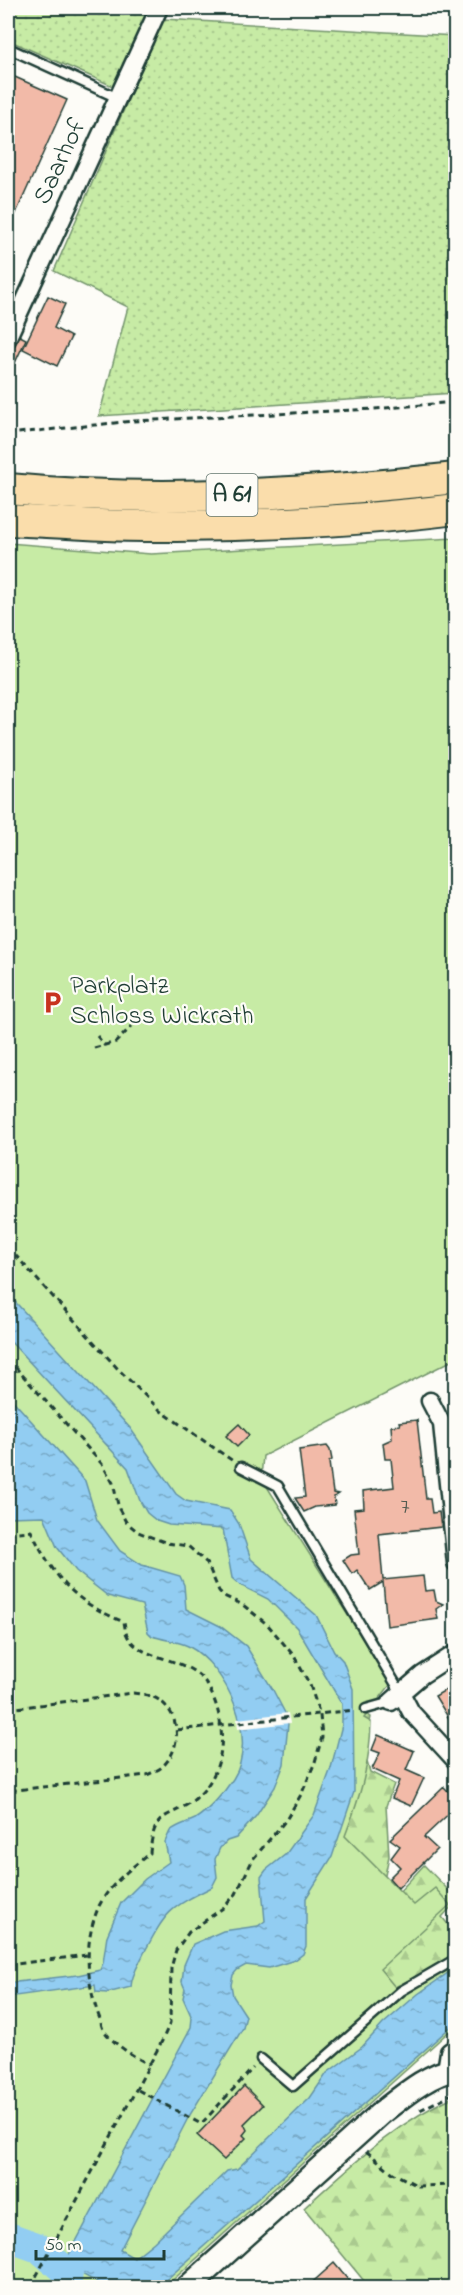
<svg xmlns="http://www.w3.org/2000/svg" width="463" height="2295" font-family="'Indie Flower',sans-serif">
<defs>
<pattern id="grass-dots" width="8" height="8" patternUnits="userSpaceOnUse" patternTransform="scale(1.5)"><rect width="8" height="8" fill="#c7eba5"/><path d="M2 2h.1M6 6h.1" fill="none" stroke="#aaca8f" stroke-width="1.8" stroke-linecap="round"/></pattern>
<pattern id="forest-firs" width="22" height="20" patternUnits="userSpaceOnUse" patternTransform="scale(1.5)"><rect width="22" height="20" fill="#c7eba5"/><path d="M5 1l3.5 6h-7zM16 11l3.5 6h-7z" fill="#aaca8f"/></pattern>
<pattern id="water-ripples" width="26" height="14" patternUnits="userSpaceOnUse" patternTransform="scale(1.5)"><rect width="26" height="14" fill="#92cdf2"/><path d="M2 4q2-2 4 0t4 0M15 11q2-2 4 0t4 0" fill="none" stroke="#77a8c5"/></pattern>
</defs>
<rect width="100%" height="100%" fill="#fdfcf7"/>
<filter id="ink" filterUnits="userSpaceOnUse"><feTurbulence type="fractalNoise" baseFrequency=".0167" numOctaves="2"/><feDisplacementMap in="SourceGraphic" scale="12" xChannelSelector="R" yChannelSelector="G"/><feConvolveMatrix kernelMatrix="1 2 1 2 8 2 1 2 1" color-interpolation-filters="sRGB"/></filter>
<g filter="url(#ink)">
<!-- grass -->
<g fill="url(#grass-dots)" stroke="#73946c" stroke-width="1.5">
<path d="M8 8H152L115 87 8 40Z"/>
<path d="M163 19 455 36V393L99 416 128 307 54 271Z"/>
</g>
<!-- forest -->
<g fill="url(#forest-firs)" stroke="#73946c" stroke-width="1.5">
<path d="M354 1712 365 1713 371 1717 364 1752 370 1772 394 1784 386 1806 389 1856 384 1880 398 1893 424 1865 455 1897V1903L442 1917 455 1933V1966L183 2132Z"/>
<path d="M455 2096V2287H369L304 2208C352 2165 396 2122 455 2096Z"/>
</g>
<!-- park -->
<path fill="#c7eba5" stroke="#73946c" stroke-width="1.5" d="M455 538V1359L263 1456 261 1477 391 1684 364 1718 371 1722C370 1765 360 1797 345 1836L414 1905 435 1888 450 1905 380 1969 395 1987 455 1958V2026L165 2287H8V543L151 554Z"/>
<!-- water -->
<g fill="url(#water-ripples)" stroke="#6493a6" stroke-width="1.5">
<path d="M8 1294 130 1428 176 1494 186 1501 230 1510 239 1524 251 1559 316 1615 334 1651 343 1661 353 1689 354 1792 332 1857 306 1898V1946L303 1954 295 1960 269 1968 246 1965 237 1970 233 1975 231 1985 233 1996 246 2016 243 2028 188 2118 120 2250 134 2258 154 2242 227 2171 237 2169 310 2098 327 2073 362 2047 383 2024 418 1994 455 1968V2023L158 2287H105L64 2264 191 2027 192 2018 183 1998 185 1989 182 1982 184 1965 193 1944 223 1931 258 1926 265 1921 261 1877 266 1870 286 1854 314 1815 331 1768 342 1725V1704L297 1628 268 1599 240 1585 232 1578 223 1529 169 1525 157 1521 147 1513 140 1501 128 1468 8 1339Z"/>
<path d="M8 1395 85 1481 97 1520 120 1551 142 1565 180 1576 184 1585 186 1609 220 1626 246 1646 273 1690 285 1713 288 1724 284 1764 275 1787 256 1816 236 1838 227 1841 220 1848 215 1859 217 1877 212 1887C168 1909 167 1910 144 1953 139 1964 131 1976 131 1987L107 1993 96 1992 95 1985 8 1997V1983L78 1975 100 1970 103 1963 107 1936 121 1903 145 1879 169 1862 165 1842 170 1831C177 1825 186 1823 195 1819 209 1810 224 1793 233 1779 259 1739 227 1666 188 1646 177 1641 164 1640 152 1636L148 1632 142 1605 108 1596 76 1571 57 1547 44 1516 8 1517Z"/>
</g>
<!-- pier -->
<path fill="#fdfcf7" d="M288 1713 290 1723 238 1729 237 1719Z"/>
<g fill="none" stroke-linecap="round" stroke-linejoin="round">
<!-- river -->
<path stroke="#92cdf2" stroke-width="30" d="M8 2237 39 2248 68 2273 66 2288"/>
</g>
<!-- building -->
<g fill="#f2baa8" stroke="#1f3d34" stroke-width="1.5">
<path d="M8 74 67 100 8 231Z"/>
<path d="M48 296 65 304 54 328 71 337 57 366 23 349Z"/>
<path d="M20 336 26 339 8 378V347L15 345Z"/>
<path d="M417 1420 426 1499H430L432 1513 439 1512 441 1527 379 1534 383 1580 423 1576 425 1591 434 1590 436 1601 443 1604 436 1609 438 1619 387 1626 383 1582 370 1590 357 1570 352 1574 343 1560 351 1555 359 1554 354 1509 364 1508 363 1491 394 1487 391 1459H385L383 1443 392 1439 391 1426 400 1425 399 1422Z"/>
<path d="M239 1424 249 1435 237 1447 226 1436Z"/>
<path d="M327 1446 330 1450 332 1460 329 1462 333 1493 339 1494 334 1497 335 1505 315 1507 304 1512 295 1498 305 1497 299 1450Z"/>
<path d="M456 1684V1730L435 1696Z"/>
<path d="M378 1735 414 1751 406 1770 424 1778 411 1806 392 1798 399 1781 372 1769 380 1753 372 1750Z"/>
<path d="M444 1787 456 1799V1807L424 1837 437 1849 398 1888 389 1878 400 1867 391 1858 400 1846 390 1839Z"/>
<path d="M244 2086 263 2105 244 2124 247 2130 243 2135 246 2138 224 2160 197 2135Z"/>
<path d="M334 2263 355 2288H306Z"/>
</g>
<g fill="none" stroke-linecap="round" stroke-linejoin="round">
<defs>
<g id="service">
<path d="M8 48 118 98"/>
<path d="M241 1467 278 1486 401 1693"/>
<path d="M366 1709 391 1702"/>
<path d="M261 2059 293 2086 401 1991 456 1959"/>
</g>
<g id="minor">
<path d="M8 337 159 8"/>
<path d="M430 1401 442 1424 456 1563"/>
<path d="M401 1693 422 1675 456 1653"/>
<path d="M391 1702 401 1693 411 1712 456 1761"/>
<path d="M446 2071 449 2052 456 2047"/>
</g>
<path id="secondary" d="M187 2288 381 2113C403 2096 428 2074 456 2069"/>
<g id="motorway">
<path d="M8 489C157 503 307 494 456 478"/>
<path d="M8 520C53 522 99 526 145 526 248 526 353 522 456 509"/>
</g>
</defs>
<!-- service casing -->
<use href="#service" stroke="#1f3d34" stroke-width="13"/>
<!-- minor casing -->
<use href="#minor" stroke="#1f3d34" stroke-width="21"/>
<!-- secondary casing -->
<use href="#secondary" stroke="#1f3d34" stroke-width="27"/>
<!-- motorway casing -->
<use href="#motorway" stroke="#1f3d34" stroke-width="34"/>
<!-- path -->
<g stroke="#1f3d34" stroke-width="3" stroke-dasharray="6 4.5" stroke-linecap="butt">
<path d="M8 434 133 421 374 409 456 402"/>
<path d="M97 1036 105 1046"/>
<path d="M94 1048 116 1042 132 1026"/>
<path d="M8 1247 119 1370 161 1411 233 1461"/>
<path d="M8 1359 102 1464 113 1483 119 1509 126 1522 138 1532 167 1543 188 1546 207 1563 219 1591 224 1596 243 1605 268 1625 294 1656 310 1685 320 1715 322 1737 315 1762 302 1793 286 1820 253 1859 236 1894 223 1908 189 1932 176 1950 171 1968 170 2023 162 2041 30 2288"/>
<path d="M8 1533 31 1531C56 1580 73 1601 124 1622 125 1626 125 1632 127 1635 140 1663 191 1654 209 1688 227 1723 228 1770 196 1798 169 1821 154 1807 150 1853 131 1868 110 1884 99 1906 83 1942 86 1984 100 2019 101 2023 102 2029 105 2032 116 2046 135 2057 150 2065"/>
<path d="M8 1709 133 1693C142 1694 151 1695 159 1700 181 1715 182 1748 163 1766 159 1770 153 1772 147 1775L8 1791"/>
<path d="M177 1730 354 1710"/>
<path d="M8 1965 87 1955"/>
<path d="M138 2090 201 2124 253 2068"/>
<path d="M420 2110 456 2092"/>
<path d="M366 2151 393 2173 418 2186 456 2185"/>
</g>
<!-- service -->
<use href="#service" stroke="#fdfcf7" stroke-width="8"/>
<!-- minor -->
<use href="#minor" stroke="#fdfcf7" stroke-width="16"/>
<!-- secondary -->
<use href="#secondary" stroke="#fdfcf7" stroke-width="22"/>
<!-- motorway -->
<use href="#motorway" stroke="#faddab" stroke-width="30"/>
</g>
</g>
<!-- icons -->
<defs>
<symbol id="parking-bare" viewBox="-9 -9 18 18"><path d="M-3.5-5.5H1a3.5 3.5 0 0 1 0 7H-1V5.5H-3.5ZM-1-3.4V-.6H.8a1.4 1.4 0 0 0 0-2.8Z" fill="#c8321e" stroke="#fdfcf7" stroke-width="2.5" paint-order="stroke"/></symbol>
</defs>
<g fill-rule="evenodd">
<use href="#parking-bare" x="36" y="986" width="33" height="33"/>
</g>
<g text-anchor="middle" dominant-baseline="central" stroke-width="4.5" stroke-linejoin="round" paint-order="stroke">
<!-- number labels -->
<g font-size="22" fill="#545c51">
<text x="405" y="1508">7</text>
</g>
<!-- shield labels -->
<rect fill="#fdfcf7" stroke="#62766e" stroke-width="1.5" x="206.5" y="474" width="51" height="42" rx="4.5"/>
<g font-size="24" font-weight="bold" fill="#1f3d34">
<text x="232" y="495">A 61</text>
</g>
<!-- street labels -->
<g font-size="26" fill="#1f3d34" stroke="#fdfcf7">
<text transform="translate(61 162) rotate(-65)">Saarhof</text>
</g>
<!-- poi labels -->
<g font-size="26" fill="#1f3d34" stroke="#fdfcf7" text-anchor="start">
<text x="70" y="987">Parkplatz<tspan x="70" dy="30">Schloss Wickrath</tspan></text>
</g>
</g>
<!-- margin -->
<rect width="463" height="2295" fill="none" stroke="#fdfcf7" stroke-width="30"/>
<rect x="15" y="15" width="433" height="2265" fill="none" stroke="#1f3d34" stroke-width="2" filter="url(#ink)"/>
<!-- scale -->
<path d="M36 2250v9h128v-9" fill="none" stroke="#1f3d34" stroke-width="3"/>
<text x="45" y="2250" font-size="18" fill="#1f3d34" stroke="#fdfcf7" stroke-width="4.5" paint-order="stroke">50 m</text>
</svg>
